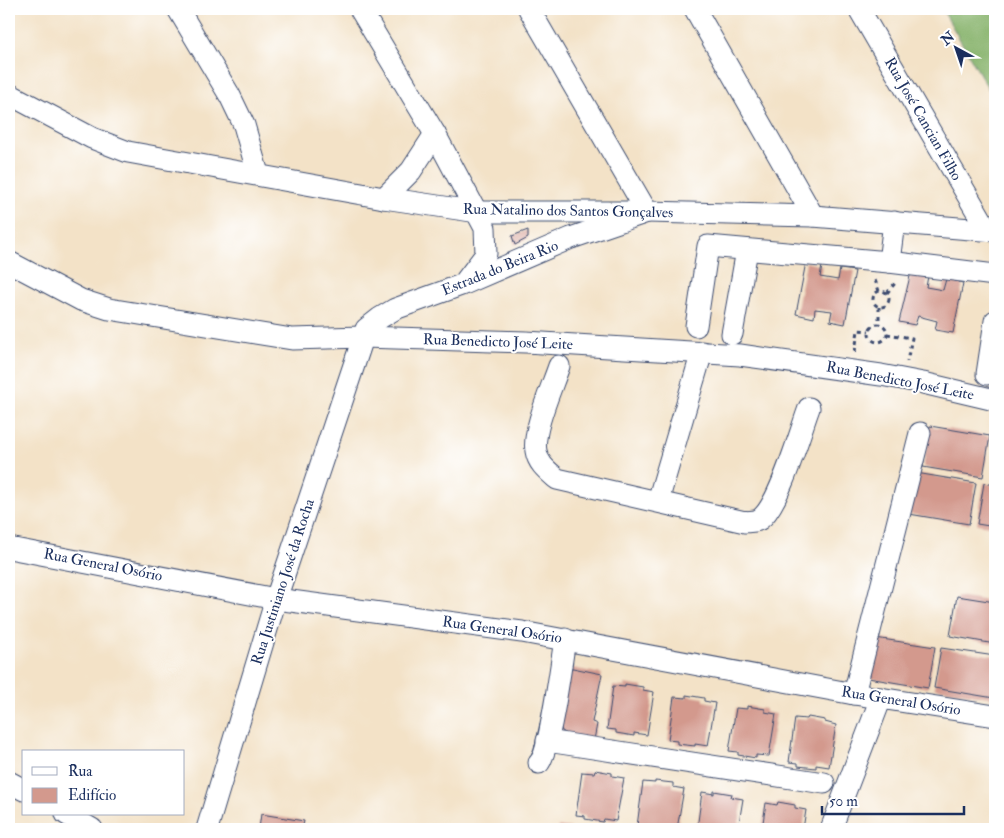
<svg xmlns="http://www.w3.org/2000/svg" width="1004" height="838" font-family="'IM FELL Double Pica',serif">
<rect width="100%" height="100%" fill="#fff"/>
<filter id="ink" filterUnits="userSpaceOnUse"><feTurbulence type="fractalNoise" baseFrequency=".02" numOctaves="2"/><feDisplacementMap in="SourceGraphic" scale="10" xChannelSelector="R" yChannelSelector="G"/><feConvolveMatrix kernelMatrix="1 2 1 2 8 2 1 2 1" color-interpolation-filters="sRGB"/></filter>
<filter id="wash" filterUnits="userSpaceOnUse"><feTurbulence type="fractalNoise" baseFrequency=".0096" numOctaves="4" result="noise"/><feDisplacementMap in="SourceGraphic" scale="20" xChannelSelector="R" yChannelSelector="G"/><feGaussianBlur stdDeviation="1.12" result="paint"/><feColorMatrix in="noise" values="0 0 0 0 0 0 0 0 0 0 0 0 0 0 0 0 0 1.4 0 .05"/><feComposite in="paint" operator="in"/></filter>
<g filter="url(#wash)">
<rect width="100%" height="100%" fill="#f3e2c7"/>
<!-- forest -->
<path fill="#86b26a" stroke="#507064" d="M942 9H995V100Z"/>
<g id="blocks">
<!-- building -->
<g fill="#d3998d">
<path d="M528 230V238L515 245 512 236Z"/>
<path d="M806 262 822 266 820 277 838 280 840 269 855 271 845 324 830 321 832 311 815 309 814 318 796 314Z"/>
<path d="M911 272 928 276 926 287 943 290 946 279 963 283 953 333 935 330 937 321 918 316 915 325 899 322Z"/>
<path d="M930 426 990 436 983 477 923 467Z"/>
<path d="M916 473 976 483 969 524 909 514Z"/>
<path d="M984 483 995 485V527L977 524Z"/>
<path d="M957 596 995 602V644L950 636Z"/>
<path d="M875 638 935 647 928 688 868 678Z"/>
<path d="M941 648 995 656 994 698 934 688Z"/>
<path d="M568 667 602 674 592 722 597 724 594 740 569 735 562 731 560 726Z"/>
<path d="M625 684 643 687V690L654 692 647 735 634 733V736L616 733V730L607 729 613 686 625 687Z"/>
<path d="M686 695 704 698V701L715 703 708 746 695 744V746L677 744V741L668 740 674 697 686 698Z"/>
<path d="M747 706 765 709V712L776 714 769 756 756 755V758L738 755V752L729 751 736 708 747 709Z"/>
<path d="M808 717 825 720V722L836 725 829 767 816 765V768L798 766V763L789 762 795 718 807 719Z"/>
<path d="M595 770 612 773V776L624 778 616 821 604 819 603 822 585 819V816L576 815 582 772 594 773Z"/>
<path d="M655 781 673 783V787L684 789 677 829H646V827L637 826 643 782 655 783Z"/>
<path d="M714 791 732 794 731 797 743 799 738 829H697L702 792 714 794Z"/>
<path d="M778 802 795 805V808L806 810 803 829H762L766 803 777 805Z"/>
<path d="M261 814 304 821 302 829H259Z"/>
<path d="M558 826 571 828V829H558Z"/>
</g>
</g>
</g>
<g filter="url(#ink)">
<use href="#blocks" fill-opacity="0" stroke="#3b4a6e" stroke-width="1"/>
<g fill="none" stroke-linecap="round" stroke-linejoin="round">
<defs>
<g id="minor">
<path d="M178 9 230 96 244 125 258 174"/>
<path d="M360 9 435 134 485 228 486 254 464 283"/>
<path d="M695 9 813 216"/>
<path d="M859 9 987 229"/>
<path d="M9 94 92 138 128 152 384 198 478 212H647L813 216 995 231"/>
<path d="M384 198 411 171 435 134"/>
<path d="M894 222 889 262 995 275"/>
<path d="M9 262 81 300 109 309 292 339 363 337 526 342 740 355 881 375 923 383 995 400"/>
<path d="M696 326 708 246 889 262"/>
<path d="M732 334 747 250"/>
<path d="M559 366C552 387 532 431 536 451 538 464 548 471 557 479L745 522C750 521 756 522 760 519 779 506 800 432 809 408"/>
<path d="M987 374 995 321"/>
<path d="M658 501 702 352"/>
<path d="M9 548 276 599 522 632 854 694 995 716"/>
<path d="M854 694 920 433"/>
<path d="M547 741 824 783"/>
<path d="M539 763C549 754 562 659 565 639"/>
<path d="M9 782 24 790"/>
<path d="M66 814 92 829"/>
<path d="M207 829 276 599 366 329 380 318 395 309 464 284 571 238 647 212 529 9"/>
<path d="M831 829 881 698"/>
</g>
</defs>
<!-- minor casing -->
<use href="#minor" stroke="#3b4a6e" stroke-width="23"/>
<!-- path -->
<g stroke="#3b4a6e" stroke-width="3" stroke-dasharray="4 4" stroke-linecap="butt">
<path d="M875 280 879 291"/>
<circle cx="881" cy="299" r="8"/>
<path d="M887 293 896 282"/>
<path d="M879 307V324"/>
<circle cx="878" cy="333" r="9"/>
<path d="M887 334 912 338 907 361"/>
<path d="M855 352 858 330 869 331"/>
</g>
<!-- minor -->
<use href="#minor" stroke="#fff" stroke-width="21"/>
</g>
</g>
<g text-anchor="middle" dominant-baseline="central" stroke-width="4" stroke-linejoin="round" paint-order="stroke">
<!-- street labels -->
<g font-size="15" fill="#1b2f5e" stroke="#fff">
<text transform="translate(923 119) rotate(60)">Rua José Cancian Filho</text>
<text transform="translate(568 211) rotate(1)">Rua Natalino dos Santos Gonçalves</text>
<text transform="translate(500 268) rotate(-22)">Estrada do Beira Rio</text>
<text transform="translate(498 342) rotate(2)">Rua Benedicto José Leite</text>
<text transform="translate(900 381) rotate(11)">Rua Benedicto José Leite</text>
<text transform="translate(103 565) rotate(11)">Rua General Osório</text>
<text transform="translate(283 582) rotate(-72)">Rua Justiniano José da Rocha</text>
<text transform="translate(502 630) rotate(8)">Rua General Osório</text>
<text transform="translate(901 701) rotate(9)">Rua General Osório</text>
</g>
</g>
<!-- margin -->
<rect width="1004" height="838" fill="none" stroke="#fff" stroke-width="30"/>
<!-- legend -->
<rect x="22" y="750" width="162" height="65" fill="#ffffff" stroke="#a4acbf"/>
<rect x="32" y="767" width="25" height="8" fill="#ffffff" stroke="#a4acbf"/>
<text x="68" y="776" font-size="15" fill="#1b2f5e">Rua</text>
<rect x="32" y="788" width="25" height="15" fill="#d3998d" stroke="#a4acbf"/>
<text x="68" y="800" font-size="15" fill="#1b2f5e">Edifício</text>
<!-- north arrow -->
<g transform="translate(956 48) rotate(320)" stroke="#ffffff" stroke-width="4" paint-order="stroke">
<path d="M0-4L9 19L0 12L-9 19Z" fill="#1b2f5e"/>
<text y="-8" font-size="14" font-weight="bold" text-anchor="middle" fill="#1b2f5e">N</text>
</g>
<!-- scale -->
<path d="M822 806v8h142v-8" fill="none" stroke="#1b2f5e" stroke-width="2.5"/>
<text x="829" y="806" font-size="15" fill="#1b2f5e" stroke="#ffffff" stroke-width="4" paint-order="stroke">50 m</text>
</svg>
